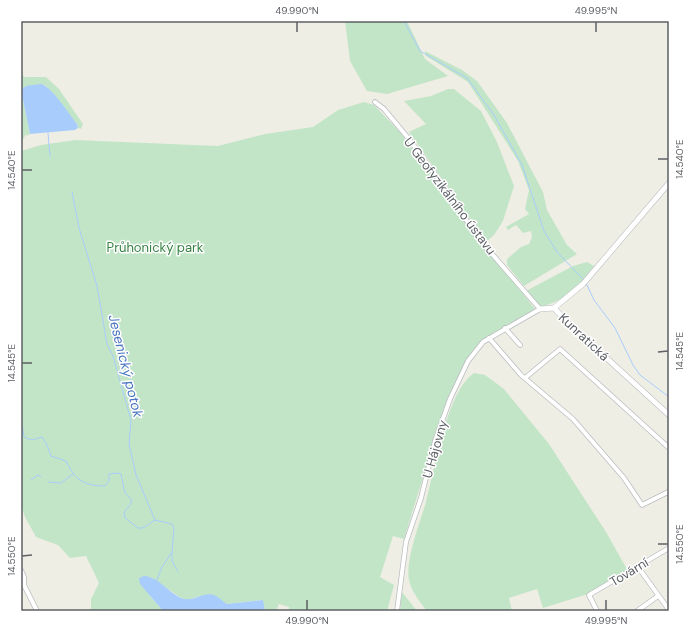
<svg xmlns="http://www.w3.org/2000/svg" width="690" height="632" font-family="'DM Sans',sans-serif">
<rect width="100%" height="100%" fill="#efeee5"/>
<!-- green -->
<g fill="#c3e5c7">
<path d="M345 21H407L425 59 448 76 387 94 367 91 350 61Z"/>
<path d="M425 51 462 70 477 81 507 123 543 192 547 210 567 245 577 254 524 286 507 265V259L521 247 529 244 532 237 531 231 523 233 516 225 508 230 506 227 529 214 525 209 529 190 518 161 468 82 426 56Z"/>
<path d="M21 74 25 77H46L59 89 83 124 81 129 78 128 77 124 45 85 22 88 21 90 30 134 27 136 26 134 21 143Z"/>
<path d="M448 89H454L481 111 497 142 514 186 503 221 494 235 486 242 409 132 426 124 404 101 431 96Z"/>
<path d="M364 102 374 105 399 131 450 198 476 240 504 270 535 309 482 340 467 359 448 397 404 539 393 536 380 577 394 585 387 611H289V607L279 604 276 611H265L262 600 227 604 204 595 187 600 181 598 152 578 141 577 151 597 163 611H91V599L99 583 86 556 70 558 58 545 36 537 25 517 21 505V151L41 145 75 140 218 146 265 134 313 127 338 110Z"/>
<path d="M587 262 594 266C578 286 565 302 539 307L526 291 573 266Z"/>
<path d="M474 373 485 375 504 389 549 444 606 532 628 571 588 594 543 608 537 589 509 598 512 611H427C420 602 411 591 409 580 405 561 420 522 426 502 435 470 446 392 474 373Z"/>
<path d="M402 592 417 611H400Z"/>
</g>
<!-- water -->
<g fill="#a8cdfc">
<path d="M40 84C50 84 70 115 77 124L78 128 75 130 30 134 21 90 26 86Z"/>
<path d="M144 576C159 577 168 592 181 598 193 603 203 591 214 595 219 597 223 602 227 604L263 600 265 611H163L140 584 139 578Z"/>
</g>
<g fill="none" stroke-linecap="round" stroke-linejoin="round">
<!-- stream -->
<g stroke="#a8cdfc" stroke-width="1">
<path d="M404 21 420 51 467 78 494 115 522 165 544 231 557 252 584 280"/>
<path d="M48 133 50 156"/>
<path d="M72 192 79 228 97 286 107 344 113 356 131 420 129 444 136 475 155 520"/>
<path d="M586 283 594 300 615 328 633 365 640 375 669 397"/>
<path d="M21 418 24 437 32 440 42 437 47 445 51 456 66 461C75 480 84 486 105 486L109 481V474L116 473 121 474 125 493 131 499V504L124 512 125 518 138 528H143L155 520 172 524 174 528 172 552 162 567 156 582"/>
<path d="M31 480 38 475 41 477"/>
<path d="M48 482 61 483 73 474"/>
<path d="M172 553V561L178 572"/>
</g>
<defs>
<g id="minor">
<path d="M375 102 384 109 409 139 450 195 478 238 540 309 483 342 468 361 450 399 435 441 421 498 406 542 397 611"/>
<path d="M505 328 520 345"/>
<path d="M489 338 521 375 573 419 624 478 642 505 668 492 669 494"/>
<path d="M525 378 560 349 669 448"/>
<path d="M638 567 669 610"/>
<path d="M21 570 24 577V585L37 611"/>
<path d="M597 611 589 595 669 548"/>
<path d="M637 611 658 596"/>
</g>
<g id="tertiary">
<path d="M554 308 583 284 669 183"/>
<path d="M554 308 567 322 669 415"/>
<path d="M540 309 554 308"/>
</g>
</defs>
<!-- minor casing -->
<use href="#minor" stroke="#babcc1" stroke-width="5.5"/>
<!-- tertiary casing -->
<use href="#tertiary" stroke="#babcc1" stroke-width="6"/>
<!-- minor -->
<use href="#minor" stroke="#fff" stroke-width="4"/>
<!-- tertiary -->
<use href="#tertiary" stroke="#fff" stroke-width="5"/>
</g>
<!-- ticks -->
<path fill="none" stroke="#5d6065" stroke-width="1.5" d="M297 22V32M596 22V32M658 159H668M22 170H32M658 352 668 351M22 363H32M658 544H668M22 556 32 555M307 600V610M606 600V610"/>
<g text-anchor="middle" dominant-baseline="central" stroke-width="3" stroke-linejoin="round" paint-order="stroke">
<!-- street labels -->
<g font-size="13" fill="#5d6065" stroke="#fff">
<text transform="translate(450 196) rotate(53)">U Geofyzikálního ústavu</text>
<text transform="translate(584 337) rotate(43)">Kunratická</text>
<text transform="translate(435 449) rotate(-74)">U Hájovny</text>
<text transform="translate(629 572) rotate(-31)">Tovární</text>
</g>
<!-- park labels -->
<g font-size="13" fill="#378244" stroke="#fff">
<text x="155" y="247">Průhonický park</text>
</g>
<!-- water labels -->
<g font-size="14" font-style="italic" fill="#4a75c0" stroke="#fff">
<text transform="translate(126 366) rotate(76)">Jesenický potok</text>
</g>
</g>
<!-- border -->
<rect width="690" height="632" fill="none" stroke="#ffffff" stroke-width="44"/>
<rect x="22" y="22" width="646" height="588" fill="none" stroke="#5d6065" stroke-width="1.5"/>
<g font-size="10" text-anchor="middle" fill="#5d6065">
<text x="297" y="14">49.990°N</text>
<text x="596" y="14">49.995°N</text>
<text transform="translate(679 159) rotate(-90)" y="4">14.540°E</text>
<text transform="translate(11 170) rotate(-90)" y="4">14.540°E</text>
<text transform="translate(679 351) rotate(-90)" y="4">14.545°E</text>
<text transform="translate(11 363) rotate(-90)" y="4">14.545°E</text>
<text transform="translate(679 544) rotate(-90)" y="4">14.550°E</text>
<text transform="translate(11 556) rotate(-90)" y="4">14.550°E</text>
<text x="307" y="624">49.990°N</text>
<text x="606" y="624">49.995°N</text>
</g>
</svg>
